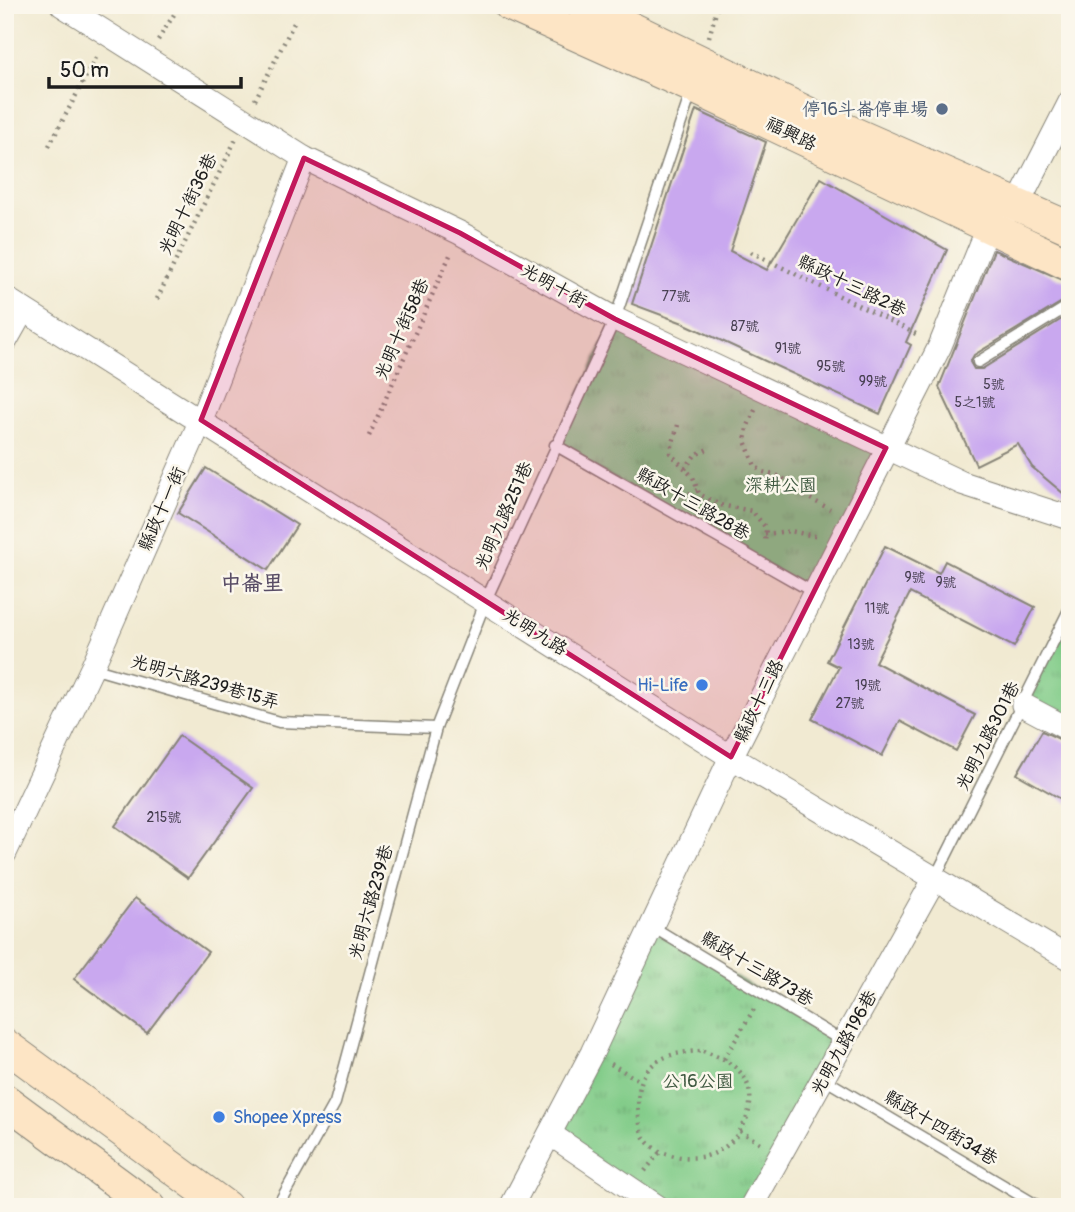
<svg xmlns="http://www.w3.org/2000/svg" width="1075" height="1212" font-family="Pangolin,'LXGW WenKai TC',sans-serif">
<defs>
<pattern id="park-tufts" width="24" height="20" patternUnits="userSpaceOnUse" patternTransform="scale(1.75)"><rect width="24" height="20" fill="#82cc89"/><path d="M3 7l-1-3M5 7V3M7 7l1-3M15 17l-1-3M17 17v-4M19 17l1-3" fill="none" stroke="#70af76"/></pattern>
</defs>
<rect width="100%" height="100%" fill="#fbf7ec"/>
<filter id="ink" filterUnits="userSpaceOnUse"><feTurbulence type="fractalNoise" baseFrequency=".0143" numOctaves="2"/><feDisplacementMap in="SourceGraphic" scale="14" xChannelSelector="R" yChannelSelector="G"/><feConvolveMatrix kernelMatrix="1 2 1 2 8 2 1 2 1" color-interpolation-filters="sRGB"/></filter>
<filter id="wash" filterUnits="userSpaceOnUse"><feTurbulence type="fractalNoise" baseFrequency=".00686" numOctaves="4" result="noise"/><feDisplacementMap in="SourceGraphic" scale="28" xChannelSelector="R" yChannelSelector="G"/><feGaussianBlur stdDeviation="1.57" result="paint"/><feColorMatrix in="noise" values="0 0 0 0 0 0 0 0 0 0 0 0 0 0 0 0 0 1.4 0 .05"/><feComposite in="paint" operator="in"/></filter>
<g filter="url(#wash)">
<rect width="100%" height="100%" fill="#f1ead2"/>
<!-- park -->
<g fill="url(#park-tufts)" stroke="#4f7452" stroke-width="2">
<path d="M615 319 886 448 813 592 555 445Z"/>
<path d="M1070 608V730L1023 705Z"/>
<path d="M651 926 844 1042 751 1207H658L550 1134Z"/>
</g>
<g id="blocks">
<!-- building -->
<g fill="#c9a8ef">
<path d="M696 110 766 142 730 251 767 270 821 178 947 250 906 342 911 345 880 414 683 323 632 304Z"/>
<path d="M994 250 1070 283V297L974 355 970 362 974 369H982L1070 314V499L1032 467 1018 444 976 465 939 387Z"/>
<path d="M206 468 297 525 268 570 178 513Z"/>
<path d="M885 546 939 573 945 561 1035 607 1014 647 910 593 875 662 975 715 956 751 900 721 882 756 812 719 839 667 827 661Z"/>
<path d="M1042 731 1070 744V804L1017 774Z"/>
<path d="M179 736 253 788 188 878 115 826Z"/>
<path d="M135 898 208 952 147 1033 74 979Z"/>
</g>
</g>
</g>
<g filter="url(#ink)">
<use href="#blocks" fill-opacity="0" stroke="#868377" stroke-width="2"/>
<g fill="none" stroke-linecap="round" stroke-linejoin="round">
<defs>
<g id="lane">
<path d="M978 362 1070 305"/>
<path d="M555 445 813 592"/>
<path d="M92 668 279 722 436 728"/>
<path d="M935 878 1070 608"/>
<path d="M651 926 844 1042"/>
<path d="M824 1079 1040 1207"/>
<path d="M277 1207 335 1103 436 728 486 600 615 319 692 90"/>
</g>
<g id="street">
<path d="M62 5 304 158 460 233 615 319 962 483 1070 518"/>
<path d="M5 298 731 757 1070 959"/>
<path d="M5 342 23 310"/>
<path d="M1023 705 1070 730"/>
<path d="M5 853 92 668 201 420 304 158"/>
<path d="M550 1134 658 1207"/>
<path d="M511 1207 592 1053 731 757 940 346 988 228 1018 204 1070 102"/>
<path d="M751 1207 935 878"/>
</g>
<g id="secondary">
<path d="M510 5 693 87 1070 265"/>
<path d="M583 5 812 115 1070 228"/>
<path d="M5 1045 226 1207"/>
<path d="M5 1100 150 1207"/>
</g>
</defs>
<!-- lane casing -->
<use href="#lane" stroke="#868377" stroke-width="13"/>
<!-- street casing -->
<use href="#street" stroke="#868377" stroke-width="25"/>
<!-- secondary casing -->
<use href="#secondary" stroke="#868377" stroke-width="34"/>
<!-- path -->
<g stroke="#868377" stroke-width="4.5" stroke-dasharray="2 5" stroke-linecap="butt">
<path d="M709 37 718 5"/>
<path d="M158 40 180 5"/>
<path d="M255 100 294 23"/>
<path d="M49 146 98 54"/>
<path d="M751 252 920 336"/>
<path d="M157 299 236 139"/>
<path d="M755 410 747 428 745 441 755 466 763 472 782 477 793 490 830 509"/>
<path d="M678 425 670 453 693 477 699 494 720 505 752 511 766 528 765 544"/>
<path d="M369 436 451 253"/>
<path d="M685 469 695 455 710 448"/>
<path d="M683 497 697 490"/>
<path d="M765 534 790 531 819 537"/>
<path d="M703 1051C716 1056 730 1061 740 1072 763 1098 744 1139 715 1153 694 1163 647 1157 641 1130 631 1076 647 1052 703 1051Z"/>
<path d="M724 1059 754 1009"/>
<path d="M611 1064 640 1081"/>
<path d="M740 1131 760 1143"/>
<path d="M645 1171 660 1152"/>
</g>
<!-- lane -->
<use href="#lane" stroke="#fff" stroke-width="10"/>
<!-- street -->
<use href="#street" stroke="#fff" stroke-width="23"/>
<!-- secondary -->
<use href="#secondary" stroke="#fde5c5" stroke-width="32"/>
</g>
</g>
<!-- marked area -->
<path fill="#c2185b" fill-opacity="0.2" stroke="#c2185b" stroke-width="5" stroke-linejoin="round" d="M304 158 460 233 615 319 886 448 731 757 201 420Z"/>
<!-- markers -->
<circle fill="#5c6f8a" stroke="#fbf7ec" stroke-width="2.5" cx="942" cy="109" r="7"/>
<g fill="#3f7fe0" stroke="#fbf7ec" stroke-width="2.5">
<circle cx="702" cy="685" r="7"/>
<circle cx="219" cy="1117" r="7"/>
</g>
<g text-anchor="middle" dominant-baseline="central" stroke-width="5" stroke-linejoin="round" paint-order="stroke">
<!-- number labels -->
<g font-size="14" fill="#473f51">
<text x="676" y="296">77號</text>
<text x="745" y="326">87號</text>
<text x="788" y="348">91號</text>
<text x="831" y="366">95號</text>
<text x="873" y="381">99號</text>
<text x="994" y="384">5號</text>
<text x="975" y="402">5之1號</text>
<text x="915" y="577">9號</text>
<text x="946" y="582">9號</text>
<text x="877" y="608">11號</text>
<text x="861" y="644">13號</text>
<text x="868" y="685">19號</text>
<text x="850" y="703">27號</text>
<text x="164" y="817">215號</text>
</g>
<!-- service labels -->
<g font-size="18" fill="#4e5e75" stroke="#fbf7ec" text-anchor="end">
<text x="928" y="109">停16斗崙停車場</text>
</g>
<!-- street labels -->
<g font-size="18" fill="#1c1c1c" stroke="#fbf7ec">
<text transform="translate(791 134) rotate(26)">福興路</text>
<text transform="translate(188 204) rotate(-64)">光明十街36巷</text>
<text transform="translate(554 286) rotate(29)">光明十街</text>
<text transform="translate(852 286) rotate(26)">縣政十三路2巷</text>
<text transform="translate(402 329) rotate(-66)">光明十街58巷</text>
<text transform="translate(693 504) rotate(30)">縣政十三路28巷</text>
<text transform="translate(162 509) rotate(-66)">縣政十一街</text>
<text transform="translate(504 516) rotate(-66)">光明九路251巷</text>
<text transform="translate(535 632) rotate(32)">光明九路</text>
<text transform="translate(205 682) rotate(16)">光明六路239巷15弄</text>
<text transform="translate(759 701) rotate(-64)">縣政十三路</text>
<text transform="translate(988 736) rotate(-63)">光明九路301巷</text>
<text transform="translate(371 902) rotate(-74)">光明六路239巷</text>
<text transform="translate(757 969) rotate(31)">縣政十三路73巷</text>
<text transform="translate(844 1043) rotate(-61)">光明九路196巷</text>
<text transform="translate(941 1128) rotate(31)">縣政十四街34巷</text>
</g>
<!-- park labels -->
<g font-size="18" fill="#405a42" stroke="#fbf7ec">
<text x="781" y="485">深耕公園</text>
<text x="698" y="1081">公16公園</text>
</g>
<!-- shop labels -->
<g font-size="18" fill="#366cbe" stroke="#fbf7ec" text-anchor="end">
<text x="688" y="685">Hi-Life</text>
<text x="233" y="1117" text-anchor="start">Shopee Xpress</text>
</g>
<!-- quarter labels -->
<g font-size="21" font-weight="bold" fill="#594d66" stroke="#fbf7ec">
<text x="252" y="583">中崙里</text>
</g>
</g>
<!-- margin -->
<rect width="1075" height="1212" fill="none" stroke="#fbf7ec" stroke-width="28"/>
<!-- scale -->
<path d="M49 77v10h192v-10" fill="none" stroke="#1c1c1c" stroke-width="3.5"/>
<text x="60" y="77" font-size="21" fill="#1c1c1c" stroke="#fbf7ec" stroke-width="5" paint-order="stroke">50 m</text>
</svg>
